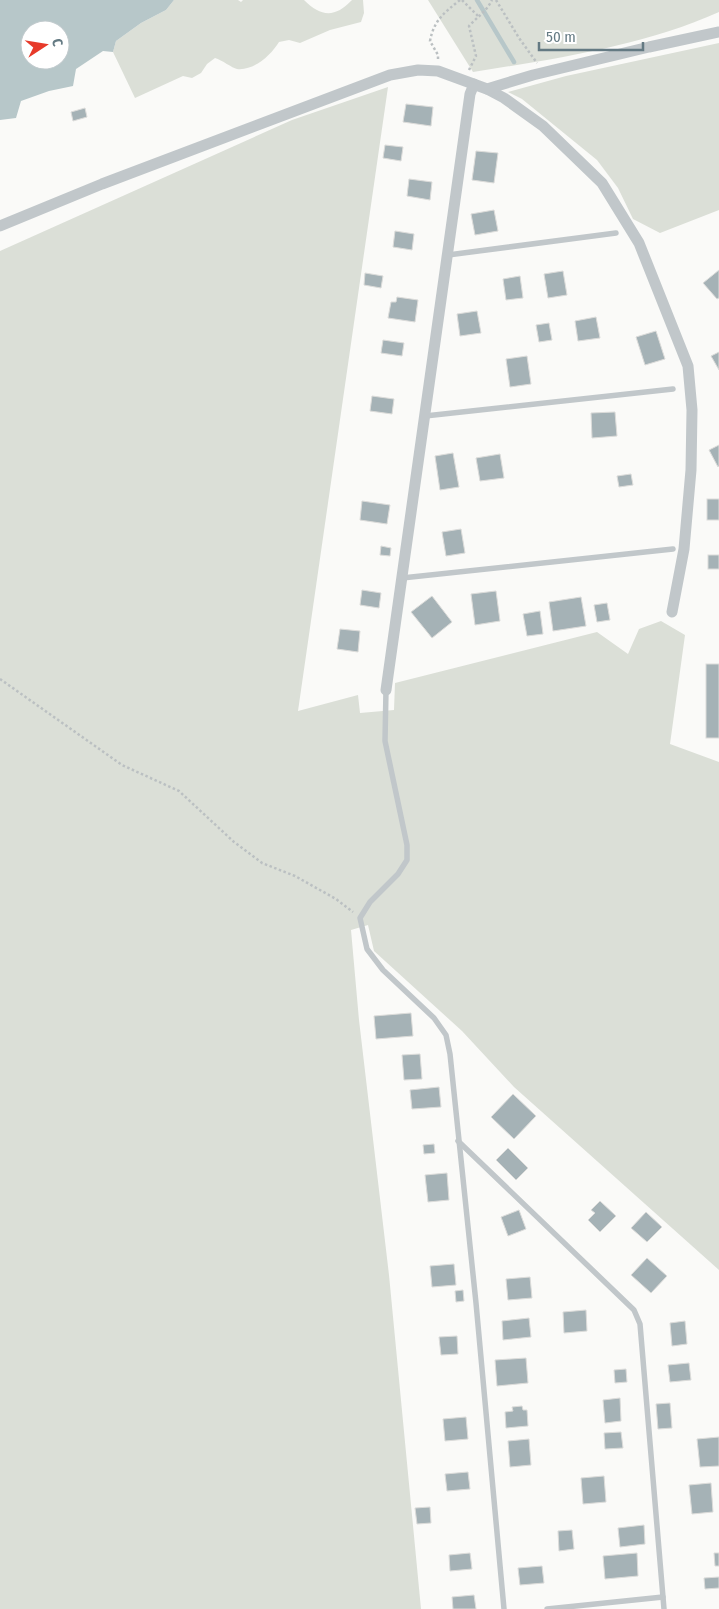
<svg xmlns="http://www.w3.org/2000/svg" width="719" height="1609" font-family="'Fira Sans Condensed',sans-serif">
<rect width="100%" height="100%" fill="#fafaf8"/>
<!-- green -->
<g fill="#dbdfd7">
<path d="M174 0H238L241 2 243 0H304C321 17 335 18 352 0H363L364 13 361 22 330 30 300 43 289 40 279 42C271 55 254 71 237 69 232 68 222 60 215 58L207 64 201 73 192 78 183 76 135 98 113 52 116 41 141 23 166 10Z"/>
<path d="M428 0H719V12C643 46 555 59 473 72Z"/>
<path d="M719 43V210L660 233 633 219 618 188 597 160 522 99 508 92 566 76Z"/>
<path d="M388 87 298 711 358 695 360 713 394 710 395 683 597 632 628 654 639 629 661 621 685 635 670 744 719 762V1270L514 1087 462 1031 374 951 368 925 351 930 359 1020 389 1275 421 1609H0V251L292 120Z"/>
</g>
<!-- water -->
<path fill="#b7c7c9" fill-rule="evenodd" d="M0 0H174L166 10 141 23 116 41 113 52 103 51 76 69 73 86 49 91 21 101 16 118 0 120ZM30 30H60V60H30Z"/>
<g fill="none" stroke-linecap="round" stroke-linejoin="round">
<!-- stream -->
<path stroke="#b7c7c9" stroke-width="4.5" d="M477 0 514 62"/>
</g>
<!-- building -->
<g fill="#a5b2b6" stroke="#dcdcda">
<path d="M406 104 433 107 431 126 403 122Z"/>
<path d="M85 108 87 117 73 121 71 112Z"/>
<path d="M385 145 403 147 401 161 383 158Z"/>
<path d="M476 151 498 153 494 183 472 180Z"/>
<path d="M409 179 432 182 430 200 407 196Z"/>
<path d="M494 210 498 231 475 235 471 214Z"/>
<path d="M395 231 414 234 412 250 393 247Z"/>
<path d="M719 270V298L717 299 703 283Z"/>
<path d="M563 271 567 295 548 298 544 274Z"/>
<path d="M365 273 383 276 381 288 364 285Z"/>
<path d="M520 276 523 298 506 300 503 279Z"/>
<path d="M397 297 418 300 415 322 388 318 391 302H396Z"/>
<path d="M477 311 481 333 460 336 457 314Z"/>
<path d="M596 317 600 338 578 341 575 321Z"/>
<path d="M549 323 552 340 539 342 536 325Z"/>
<path d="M656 331 665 359 645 365 636 337Z"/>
<path d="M383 340 404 343 402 356 381 353Z"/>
<path d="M719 352V370L711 356Z"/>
<path d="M527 356 531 384 510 387 506 359Z"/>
<path d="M372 396 394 399 392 414 370 411Z"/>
<path d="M615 412 617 436 592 438 591 413Z"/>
<path d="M719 445V466L718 467 709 450Z"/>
<path d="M453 453 459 487 440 490 435 456Z"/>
<path d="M500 454 504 478 480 481 476 458Z"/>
<path d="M631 474 633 485 619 487 617 476Z"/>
<rect x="707" y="499" width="12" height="21"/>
<path d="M362 501 390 505 387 524 360 520Z"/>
<path d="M461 529 465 553 446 556 442 532Z"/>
<path d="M381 546 391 548 390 556 380 555Z"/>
<rect x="708" y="555" width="11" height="14"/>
<path d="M362 590 381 593 379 608 360 605Z"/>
<path d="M496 591 500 621 475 625 471 594Z"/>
<path d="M432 596 452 622 432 638 411 612Z"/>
<path d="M581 597 586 626 553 631 549 602Z"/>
<path d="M607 603 610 620 597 622 594 605Z"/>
<path d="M540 611 543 634 527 636 523 614Z"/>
<path d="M340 629 360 631 358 652 337 649Z"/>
<rect x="706" y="664" width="13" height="74"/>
<path d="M411 1013 413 1036 376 1039 374 1016Z"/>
<path d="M420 1054 422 1079 404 1080 402 1055Z"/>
<path d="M439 1087 441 1107 412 1109 410 1090Z"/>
<path d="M513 1094 536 1116 514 1139 491 1117Z"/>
<path d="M434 1144 435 1153 424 1154 423 1145Z"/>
<path d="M508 1148 528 1168 516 1180 496 1160Z"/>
<path d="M447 1173 449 1200 428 1202 425 1175Z"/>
<path d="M600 1201 616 1216 600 1232 588 1220 595 1213 591 1210Z"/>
<path d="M519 1210 526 1229 508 1236 501 1217Z"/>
<path d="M646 1212 662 1227 647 1242 631 1228Z"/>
<path d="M647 1258 667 1276 651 1293 631 1275Z"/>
<path d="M454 1264 456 1285 432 1287 430 1266Z"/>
<path d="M530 1277 532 1298 508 1300 506 1279Z"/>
<path d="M463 1290 464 1301 456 1302 455 1291Z"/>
<path d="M586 1310 587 1331 564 1333 563 1312Z"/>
<path d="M529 1318 531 1337 503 1340 502 1321Z"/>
<path d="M685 1321 687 1344 672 1346 670 1323Z"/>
<path d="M457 1336 458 1354 441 1355 439 1337Z"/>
<path d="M526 1358 528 1383 497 1386 495 1360Z"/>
<path d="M689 1363 691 1380 670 1382 668 1365Z"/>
<path d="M626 1369 627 1382 615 1383 614 1370Z"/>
<path d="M620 1398 621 1421 605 1423 603 1400Z"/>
<path d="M670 1403 672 1428 658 1429 656 1404Z"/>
<path d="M522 1406 523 1410H527L528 1426 506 1428 505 1412 513 1411 512 1407Z"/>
<path d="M466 1417 468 1439 445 1441 443 1419Z"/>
<path d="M621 1432 623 1448 605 1449 604 1433Z"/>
<path d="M719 1437V1466L700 1467 697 1439Z"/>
<path d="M529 1439 531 1465 510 1467 508 1441Z"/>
<path d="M468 1472 470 1489 447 1491 445 1474Z"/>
<path d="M604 1476 606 1502 583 1504 581 1478Z"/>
<path d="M711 1483 713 1512 692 1514 689 1485Z"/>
<path d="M430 1507 431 1523 417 1524 415 1508Z"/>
<path d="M644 1525 645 1544 620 1547 618 1528Z"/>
<path d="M572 1530 574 1549 559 1551 558 1531Z"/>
<path d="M470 1553 472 1569 450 1571 449 1555Z"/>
<path d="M637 1553 638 1576 605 1579 603 1556Z"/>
<path d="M714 1553H719V1566H715Z"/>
<path d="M542 1566 544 1583 520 1585 518 1568Z"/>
<path d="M719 1577V1588L705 1589 704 1578Z"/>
<path d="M474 1595 476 1609H453L452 1597Z"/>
</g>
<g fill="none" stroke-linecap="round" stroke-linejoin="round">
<!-- path -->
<g stroke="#bbc0c2" stroke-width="2.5" stroke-dasharray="2.5 2.5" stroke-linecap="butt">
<path d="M462 0 478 16"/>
<path d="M496 0 519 38 537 63"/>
<path d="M438 59V55L430 41C434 20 444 13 460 0"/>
<path d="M469 70 476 56 469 26C477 17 487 11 492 0"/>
<path d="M0 679 122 765 179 791 234 842 262 863 295 876 336 899 353 912"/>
</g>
<!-- lane -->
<g stroke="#c1c7ca" stroke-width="5.5">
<path d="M448 255 616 233"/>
<path d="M425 416 673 389"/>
<path d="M402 578 673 549"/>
<path d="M386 690 385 741 407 845V860L398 874 370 902 360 918 367 949 383 970 434 1018 446 1035 450 1054 476 1303 504 1609"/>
<path d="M458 1141 634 1310 640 1324 664 1609"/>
<path d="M547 1609 663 1597"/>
</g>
<!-- street -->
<g stroke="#c1c7ca" stroke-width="11">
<path d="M487 89 504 98 543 126 602 183 639 243 688 366 692 410 691 470 684 549 672 612"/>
<path d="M0 226 102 184 390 75 418 70 438 71 487 89 533 75 649 47 719 32"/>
<path d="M386 690 470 94 474 84"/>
</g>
</g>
<!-- north arrow -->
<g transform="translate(45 45) rotate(78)"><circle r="24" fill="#ffffff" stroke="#c1cacd"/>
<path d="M0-4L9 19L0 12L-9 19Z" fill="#e73a2a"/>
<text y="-8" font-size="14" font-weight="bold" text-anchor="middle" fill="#647a83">С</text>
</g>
<!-- scale -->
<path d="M539 42v8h104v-8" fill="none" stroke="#647a83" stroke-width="2.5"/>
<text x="546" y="42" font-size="15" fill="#647a83" stroke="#ffffff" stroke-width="4" paint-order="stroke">50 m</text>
</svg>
